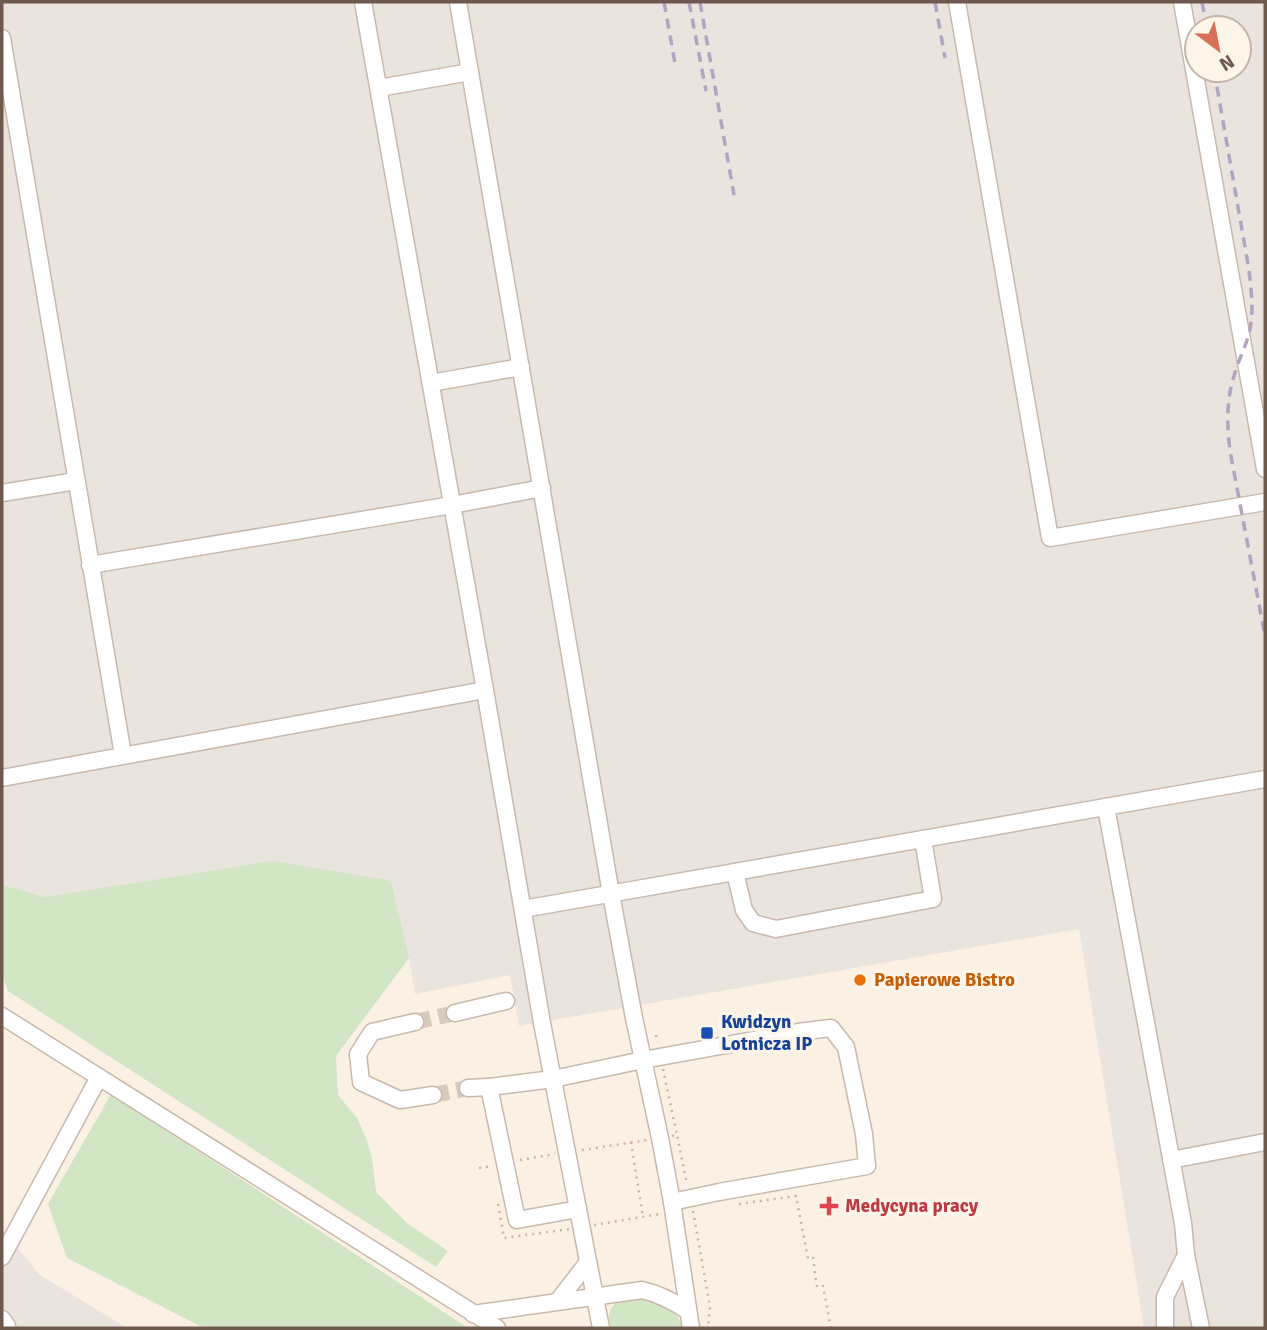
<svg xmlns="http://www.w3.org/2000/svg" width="1267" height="1330" font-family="Signika,sans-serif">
<rect width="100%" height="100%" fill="#faf1e4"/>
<!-- industrial -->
<g fill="#eae4de" fill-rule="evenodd">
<path d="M2 2H1265V1328H1144L1079 929 519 1026 510 975 415 994 409 958 272 861 45 897 2 885ZM1197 28H1239V70H1197Z"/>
<path d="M2 1229 40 1275 127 1328H2Z"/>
</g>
<!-- green -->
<g fill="#d2e5c5">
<path d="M272 861 391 881 409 958 336 1056 338 1095 357 1118 366 1138 372 1158 376 1192 407 1223 448 1251 436 1267 8 991 2 974V885L45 897Z"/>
<path d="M111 1094 468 1328H204L67 1258 48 1204Z"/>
<path d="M636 1296C659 1302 674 1304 683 1328H610C607 1304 614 1301 636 1296Z"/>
</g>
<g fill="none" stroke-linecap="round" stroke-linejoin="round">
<!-- minor-tunnel -->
<g stroke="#d7cbbe" stroke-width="16" stroke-dasharray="16 8" stroke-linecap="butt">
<path d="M415 1022 455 1013"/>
<path d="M433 1095 468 1088"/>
</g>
<defs>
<g id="minor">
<path d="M363 2 485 690 542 1023 601 1328"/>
<path d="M458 2 611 894 634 1018 660 1138 672 1202 691 1328"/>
<path d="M957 2 1050 538 1265 502"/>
<path d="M1182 2 1265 469"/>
<path d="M2 38 123 755"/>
<path d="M379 88 470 72"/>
<path d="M431 383 521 367"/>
<path d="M2 493 76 481"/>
<path d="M90 565 452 505 542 488"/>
<path d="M2 778 485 690"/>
<path d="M1106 807 1183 1223 1186 1255 1201 1328"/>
<path d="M735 872 744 910 753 923 776 929 933 899 923 839"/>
<path d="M523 909 1265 779"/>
<path d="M455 1013 506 1001"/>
<path d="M2 1016 497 1328"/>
<path d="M415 1022 372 1032 358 1054 361 1082 400 1100 433 1095"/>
<path d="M468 1088 489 1087"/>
<path d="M1171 1160 1265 1142"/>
<path d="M578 1209 517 1220 489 1087 553 1079 643 1060 798 1032 831 1028 846 1047 864 1134 867 1166 719 1192 672 1202"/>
<path d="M2 1257 99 1077"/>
<path d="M558 1301 588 1262"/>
<path d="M473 1314 642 1290C660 1294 673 1301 688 1311"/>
<path d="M2 1319 7 1326"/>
<path d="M1165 1328V1297L1186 1255"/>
</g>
</defs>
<!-- minor casing -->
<use href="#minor" stroke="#c9b9ac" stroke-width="19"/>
<!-- path -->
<g stroke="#d0b4a2" stroke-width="2.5" stroke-dasharray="2 5" stroke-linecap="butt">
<path d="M656 1035 657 1042"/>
<path d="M663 1069 677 1135"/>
<path d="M672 1136 677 1135 687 1184"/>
<path d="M631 1142 643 1217"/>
<path d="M582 1150 648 1140"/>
<path d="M520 1160 555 1154"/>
<path d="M479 1168 493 1166"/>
<path d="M498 1204 504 1238 570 1229"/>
<path d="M739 1204 796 1196 808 1259 813 1258 817 1287 823 1286 831 1328"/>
<path d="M693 1211 710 1307 708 1328"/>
<path d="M594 1225 660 1214"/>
</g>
<!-- minor -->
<use href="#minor" stroke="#fff" stroke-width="16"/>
<!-- rail -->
<g stroke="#b4a4c1" stroke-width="3.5" stroke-dasharray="10 7" stroke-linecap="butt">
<path d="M664 2 676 69"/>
<path d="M689 2 706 91"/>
<path d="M700 2 734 195"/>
<path d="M935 2 945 58"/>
<path d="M1202 2 1207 28"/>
<path d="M1214 70 1249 270C1251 289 1254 309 1250 329 1247 345 1238 360 1234 376 1226 401 1227 426 1230 451L1265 636"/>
</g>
</g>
<!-- markers -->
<circle fill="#e8710a" stroke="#fdf5ea" stroke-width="2.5" cx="860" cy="980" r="7"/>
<rect fill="#1a4fb4" stroke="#fdf5ea" stroke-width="2.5" x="700" y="1026" width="14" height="14" rx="3.5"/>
<path fill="#e0444e" stroke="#fdf5ea" stroke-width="2.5" d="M825.5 1195.5h7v7h7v7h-7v7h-7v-7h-7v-7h7z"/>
<g text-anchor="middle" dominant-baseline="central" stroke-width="7" stroke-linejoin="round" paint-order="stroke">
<!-- food labels -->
<g font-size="19" font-weight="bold" fill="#c56008" stroke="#fdf5ea" text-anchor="start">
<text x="874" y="980">Papierowe Bistro</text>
</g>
<!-- transit labels -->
<g font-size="19" font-weight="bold" fill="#164399" stroke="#fdf5ea" text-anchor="start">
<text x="721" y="1022">Kwidzyn<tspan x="721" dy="22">Lotnicza IP</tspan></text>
</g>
<!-- health labels -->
<g font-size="19" font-weight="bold" fill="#be3a42" stroke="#fdf5ea" text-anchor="start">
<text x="845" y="1206">Medycyna pracy</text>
</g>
</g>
<!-- border -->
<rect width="1267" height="1330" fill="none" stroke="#6f584d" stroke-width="7"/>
<!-- north arrow -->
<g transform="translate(1218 49) rotate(148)"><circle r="33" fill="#fdf5ea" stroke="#c4b6ab" stroke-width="2"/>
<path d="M0-5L12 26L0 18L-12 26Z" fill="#d77056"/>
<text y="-10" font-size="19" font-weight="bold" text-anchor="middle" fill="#6f584d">N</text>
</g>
</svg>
